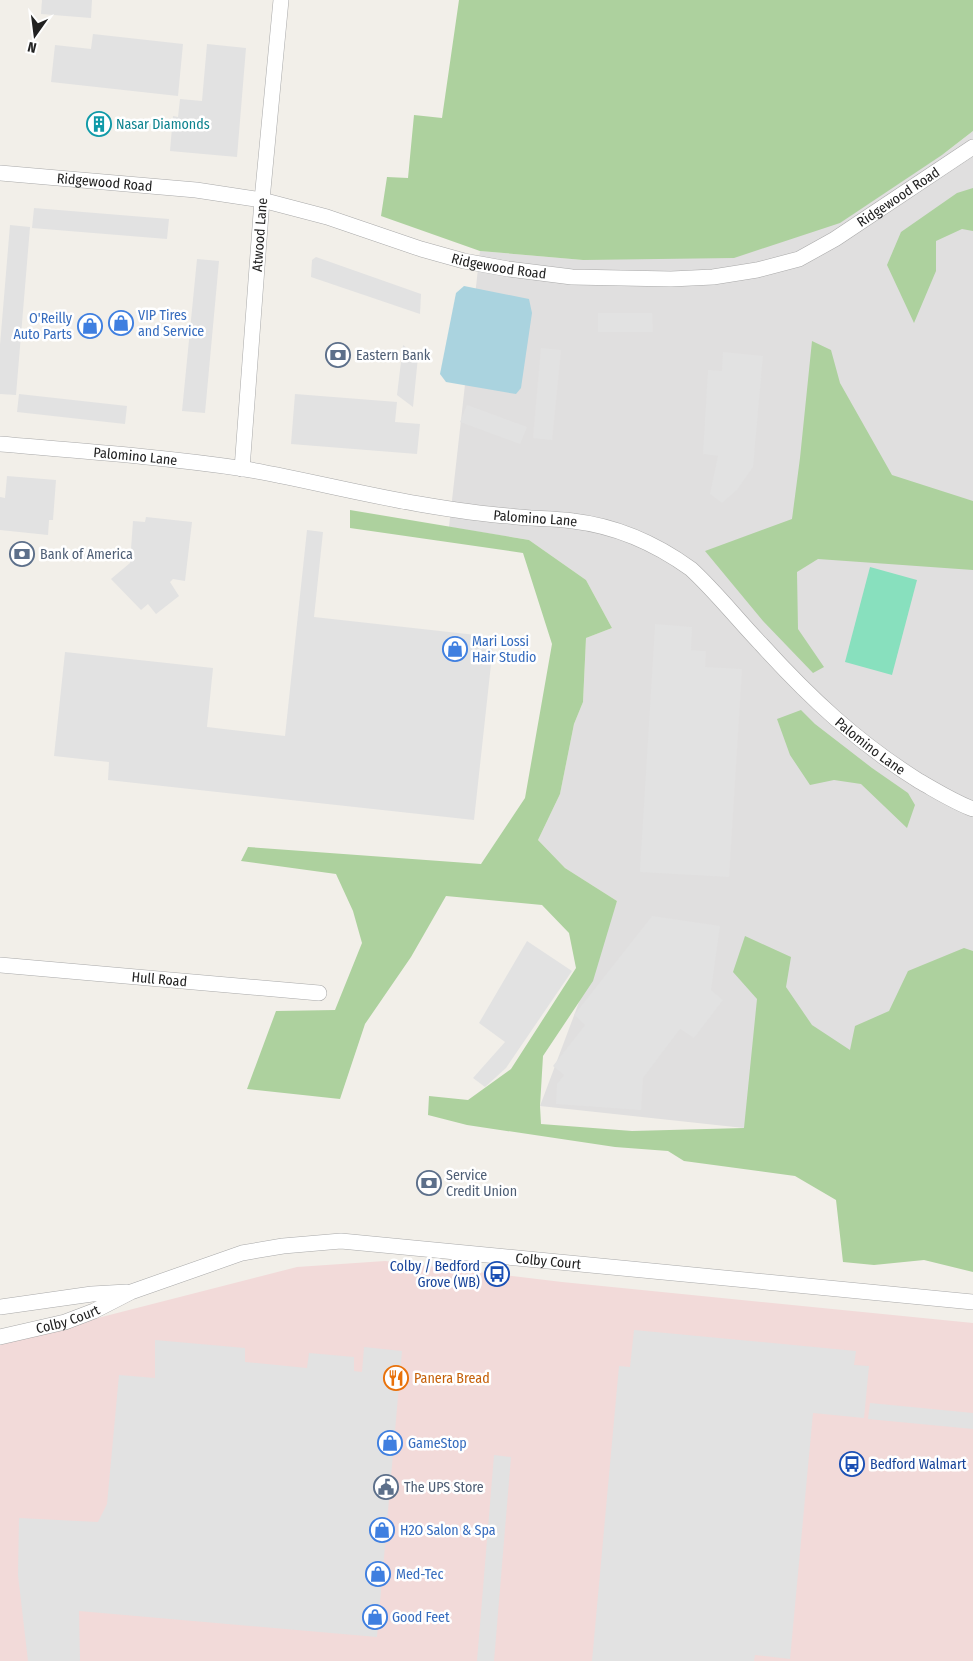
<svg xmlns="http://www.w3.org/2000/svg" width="973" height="1661" font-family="'Fira Sans Condensed',sans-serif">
<rect width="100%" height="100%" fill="#f2efe9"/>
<!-- residential -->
<path fill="#e0dfdf" d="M973 131V1227L744 1128 540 1106 617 901 565 868 538 840 560 794 574 724 583 702 586 638 612 628 586 580 529 540 449 527 480 251 583 260 942 155Z"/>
<!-- commercial -->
<path fill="#f2dad9" d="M385 1261 562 1282 973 1323V1661H0V1343L297 1267Z"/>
<!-- forest -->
<g fill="#add19e">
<path d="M459 0H973V131L942 155 840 223 734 258 583 260 480 251 381 216 387 177 408 178 414 115 442 118Z"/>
<path d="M973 188V231L962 229 936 241V271L914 323 887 265 901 232 957 193Z"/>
<path d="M812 341 831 350 840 383 892 475 973 501V570L818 559 797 572 798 629 824 667 813 673 763 621 705 551 792 519 800 458Z"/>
<path d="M350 510 529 540 586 580 612 628 586 638 583 702 574 724 560 794 538 840 565 868 617 901 593 981 543 1056 540 1106 541 1124 632 1131 744 1128 757 999 733 972 745 936 791 957 786 987 812 1025 850 1050 855 1026 889 1011 908 971 964 948 973 951V1272L924 1260 874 1265 843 1262 836 1200 795 1176 684 1161 668 1151 615 1147 467 1125 428 1115 429 1096 468 1100 511 1069 576 968 569 933 542 905 446 896 411 957 365 1024 340 1099 247 1089 276 1011 335 1010 362 943 353 911 336 874 241 861 248 847 481 864 525 798 552 644 523 553 350 528Z"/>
<path d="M801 710 815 724 872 768 908 793 915 805 907 828 861 784 834 780 810 785 790 755 777 719Z"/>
</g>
<!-- pitch -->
<path fill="#88e0be" d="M870 567 917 580 892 675 845 662Z"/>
<!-- parking -->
<g fill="#e2e2e2">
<path d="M42 0H92L91 18 41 14Z"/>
<path d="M93 34 183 44 178 96 51 82 55 45 91 49Z"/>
<path d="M207 44 246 48 237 157 170 151 173 116 178 117 180 99 202 101Z"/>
<path d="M34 208 169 219 167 239 32 228Z"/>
<path d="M10 225 30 227 16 395 0 394V345Z"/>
<path d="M316 257 421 294 420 314 311 277 312 260Z"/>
<path d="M197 259 219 261 205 413 182 411Z"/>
<path d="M598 313H652L653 332H598Z"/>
<path d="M403 345 418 357 413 407 397 395Z"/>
<path d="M541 348 561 350 552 440 533 438Z"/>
<path d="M723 352 763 356 753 467 737 490 722 503 710 494 718 456 703 454 708 370 722 371Z"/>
<path d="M19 394 127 406 125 424 17 412Z"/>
<path d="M295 394 397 402 395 422 420 424 417 454 291 444Z"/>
<path d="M467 405 527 427 520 444 460 422Z"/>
<path d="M7 476 56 480 53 520H49L48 535 0 530V497L5 498Z"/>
<path d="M146 517 192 522 185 581 173 579 170 582 179 596 156 614 148 604 141 610 111 579 130 563 133 521 145 522Z"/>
<path d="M307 530 323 532 314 617 494 637 474 820 108 780 109 762 54 756 65 652 213 668 207 727 285 736Z"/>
<path d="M655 624 692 627 691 650 706 651 705 667 742 669 729 877 640 872Z"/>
<path d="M652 916 720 926 711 990 723 1000 694 1038 680 1029 643 1078 641 1110 556 1104 557 1084 564 1075 553 1066 585 1025 574 1015Z"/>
<path d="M527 941 572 971 506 1068 485 1087 473 1078 505 1042 479 1023Z"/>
<path d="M634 1330 856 1351 854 1365 869 1366 864 1418 813 1413 790 1659 755 1655 754 1661H592L619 1366 630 1367Z"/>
<path d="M155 1340 245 1348V1362L307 1368 309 1353 354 1357V1371L362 1372 364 1347 402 1351 377 1637 79 1611 80 1661H28L18 1575 19 1518 98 1522 107 1504 119 1375 155 1378Z"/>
<path d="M870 1403 973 1413V1429L868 1419Z"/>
<path d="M494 1455 511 1457 494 1661H477Z"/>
</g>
<!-- water -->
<path fill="#aad3df" d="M464 286 529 299 532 313 521 388 516 394 446 382 440 374 456 293Z"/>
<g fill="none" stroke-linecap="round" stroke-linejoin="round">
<defs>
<g id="minor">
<path id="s1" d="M0 173 196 190 262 200 327 217 421 249 464 261 508 269 572 277 671 279 713 277 757 270 799 259 835 239 973 147"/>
<path id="s2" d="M0 444C81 451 164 457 245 469 303 479 360 494 419 504 448 509 479 514 509 516 530 519 552 518 573 521 616 526 655 543 691 569 716 592 737 619 761 644 810 698 857 742 919 781 937 791 954 802 973 809"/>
<path id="s3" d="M242 469 262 200 281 0"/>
<path id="s4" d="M0 965 319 993"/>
<path d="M0 1307 92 1294 127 1292"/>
<path id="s5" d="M0 1337 65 1322 94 1311 131 1292 242 1253 283 1246 341 1241 973 1302"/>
</g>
</defs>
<!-- minor casing -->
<use href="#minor" stroke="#a9a9a9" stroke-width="16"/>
<!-- minor -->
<use href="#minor" stroke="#fff" stroke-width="15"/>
</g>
<!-- icons -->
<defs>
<symbol id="building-ring" viewBox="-11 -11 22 22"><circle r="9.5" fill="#fff" stroke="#0f9aa8" stroke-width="1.5"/><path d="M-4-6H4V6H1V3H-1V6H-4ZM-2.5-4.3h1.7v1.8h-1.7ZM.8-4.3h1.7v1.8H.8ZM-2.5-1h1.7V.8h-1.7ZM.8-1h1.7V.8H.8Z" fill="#0f9aa8"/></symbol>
<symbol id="shop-ring" viewBox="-11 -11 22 22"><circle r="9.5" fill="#fff" stroke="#3f7fe0" stroke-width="1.5"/><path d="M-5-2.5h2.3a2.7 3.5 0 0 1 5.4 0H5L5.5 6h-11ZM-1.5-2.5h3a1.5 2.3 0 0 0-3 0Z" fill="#3f7fe0"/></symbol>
<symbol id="bank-ring" viewBox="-11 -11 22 22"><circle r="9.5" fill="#fff" stroke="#5c6f8a" stroke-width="1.5"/><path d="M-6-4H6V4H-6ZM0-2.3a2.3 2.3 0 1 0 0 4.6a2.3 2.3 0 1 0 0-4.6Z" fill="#5c6f8a"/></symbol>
<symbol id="bus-ring" viewBox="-11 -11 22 22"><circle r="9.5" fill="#fff" stroke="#1a4fb4" stroke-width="1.5"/><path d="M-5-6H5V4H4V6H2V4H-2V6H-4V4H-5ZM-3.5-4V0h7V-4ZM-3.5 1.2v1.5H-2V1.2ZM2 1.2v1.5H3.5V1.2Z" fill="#1a4fb4"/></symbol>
<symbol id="restaurant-ring" viewBox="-11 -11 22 22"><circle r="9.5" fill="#fff" stroke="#e8710a" stroke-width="1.5"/><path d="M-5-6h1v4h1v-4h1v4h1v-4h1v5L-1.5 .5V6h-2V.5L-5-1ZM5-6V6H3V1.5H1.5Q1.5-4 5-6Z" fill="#e8710a"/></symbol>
<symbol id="civic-ring" viewBox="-11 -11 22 22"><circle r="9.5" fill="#fff" stroke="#5c6f8a" stroke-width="1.5"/><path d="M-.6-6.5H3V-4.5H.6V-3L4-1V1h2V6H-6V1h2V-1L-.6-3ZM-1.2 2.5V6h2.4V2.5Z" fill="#5c6f8a"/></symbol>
</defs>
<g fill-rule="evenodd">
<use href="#building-ring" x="85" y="110" width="28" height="28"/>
<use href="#shop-ring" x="107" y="309" width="28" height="28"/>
<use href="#shop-ring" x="76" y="312" width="28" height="28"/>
<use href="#bank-ring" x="324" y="341" width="28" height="28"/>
<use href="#bank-ring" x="8" y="540" width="28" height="28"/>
<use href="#shop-ring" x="441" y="635" width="28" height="28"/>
<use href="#bank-ring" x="415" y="1169" width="28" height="28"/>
<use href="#bus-ring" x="483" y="1260" width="28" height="28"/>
<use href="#restaurant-ring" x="382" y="1364" width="28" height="28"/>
<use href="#shop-ring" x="376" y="1429" width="28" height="28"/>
<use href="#bus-ring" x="838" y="1450" width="28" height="28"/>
<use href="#civic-ring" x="372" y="1473" width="28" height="28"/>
<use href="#shop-ring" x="368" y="1516" width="28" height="28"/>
<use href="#shop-ring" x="364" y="1560" width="28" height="28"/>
<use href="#shop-ring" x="361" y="1603" width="28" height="28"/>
</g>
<g text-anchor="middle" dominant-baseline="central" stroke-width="5" stroke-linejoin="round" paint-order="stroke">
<!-- culture labels -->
<g font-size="14" fill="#0d838f" stroke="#fff" text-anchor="start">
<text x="116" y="124">Nasar Diamonds</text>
</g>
<!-- street labels -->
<g font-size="14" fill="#222" stroke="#fff">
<text stroke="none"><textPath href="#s1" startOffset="105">Ridgewood Road</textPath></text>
<text stroke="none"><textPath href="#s1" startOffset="930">Ridgewood Road</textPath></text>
<text stroke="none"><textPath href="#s3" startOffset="235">Atwood Lane</textPath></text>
<text stroke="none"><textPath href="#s1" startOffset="510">Ridgewood Road</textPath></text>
<text stroke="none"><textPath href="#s2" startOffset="136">Palomino Lane</textPath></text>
<text stroke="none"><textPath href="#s2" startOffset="541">Palomino Lane</textPath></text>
<text stroke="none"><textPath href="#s2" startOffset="960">Palomino Lane</textPath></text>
<text stroke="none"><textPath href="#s4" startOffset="160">Hull Road</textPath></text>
<text stroke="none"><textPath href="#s5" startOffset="565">Colby Court</textPath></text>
<text stroke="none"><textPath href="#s5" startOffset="70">Colby Court</textPath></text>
</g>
<!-- shop labels -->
<g font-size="14" fill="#366cbe" stroke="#fff" text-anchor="start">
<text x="138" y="315">VIP Tires<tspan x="138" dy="16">and Service</tspan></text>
<text x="72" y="318" text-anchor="end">O'Reilly<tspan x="72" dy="16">Auto Parts</tspan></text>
<text x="472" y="641">Mari Lossi<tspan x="472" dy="16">Hair Studio</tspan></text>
<text x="408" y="1443">GameStop</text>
<text x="400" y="1530">H2O Salon &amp; Spa</text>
<text x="396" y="1574">Med-Tec</text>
<text x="392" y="1617">Good Feet</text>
</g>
<!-- service labels -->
<g font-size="14" fill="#4e5e75" stroke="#fff" text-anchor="start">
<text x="356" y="355">Eastern Bank</text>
<text x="40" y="554">Bank of America</text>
<text x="446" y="1175">Service<tspan x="446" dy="16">Credit Union</tspan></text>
<text x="404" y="1487">The UPS Store</text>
</g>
<!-- transit labels -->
<g font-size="14" fill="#164399" stroke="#fff" text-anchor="end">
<text x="480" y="1266">Colby / Bedford<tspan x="480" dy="16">Grove (WB)</tspan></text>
<text x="870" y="1464" text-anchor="start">Bedford Walmart</text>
</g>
<!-- food labels -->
<g font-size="14" fill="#c56008" stroke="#fff" text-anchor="start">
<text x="414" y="1378">Panera Bread</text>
</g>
</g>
<!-- north arrow -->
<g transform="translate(35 35) rotate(194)" stroke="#ffffff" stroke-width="4" paint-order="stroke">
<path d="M0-4L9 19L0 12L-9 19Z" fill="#222222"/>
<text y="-8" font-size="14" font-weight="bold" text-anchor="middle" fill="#222222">N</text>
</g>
</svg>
